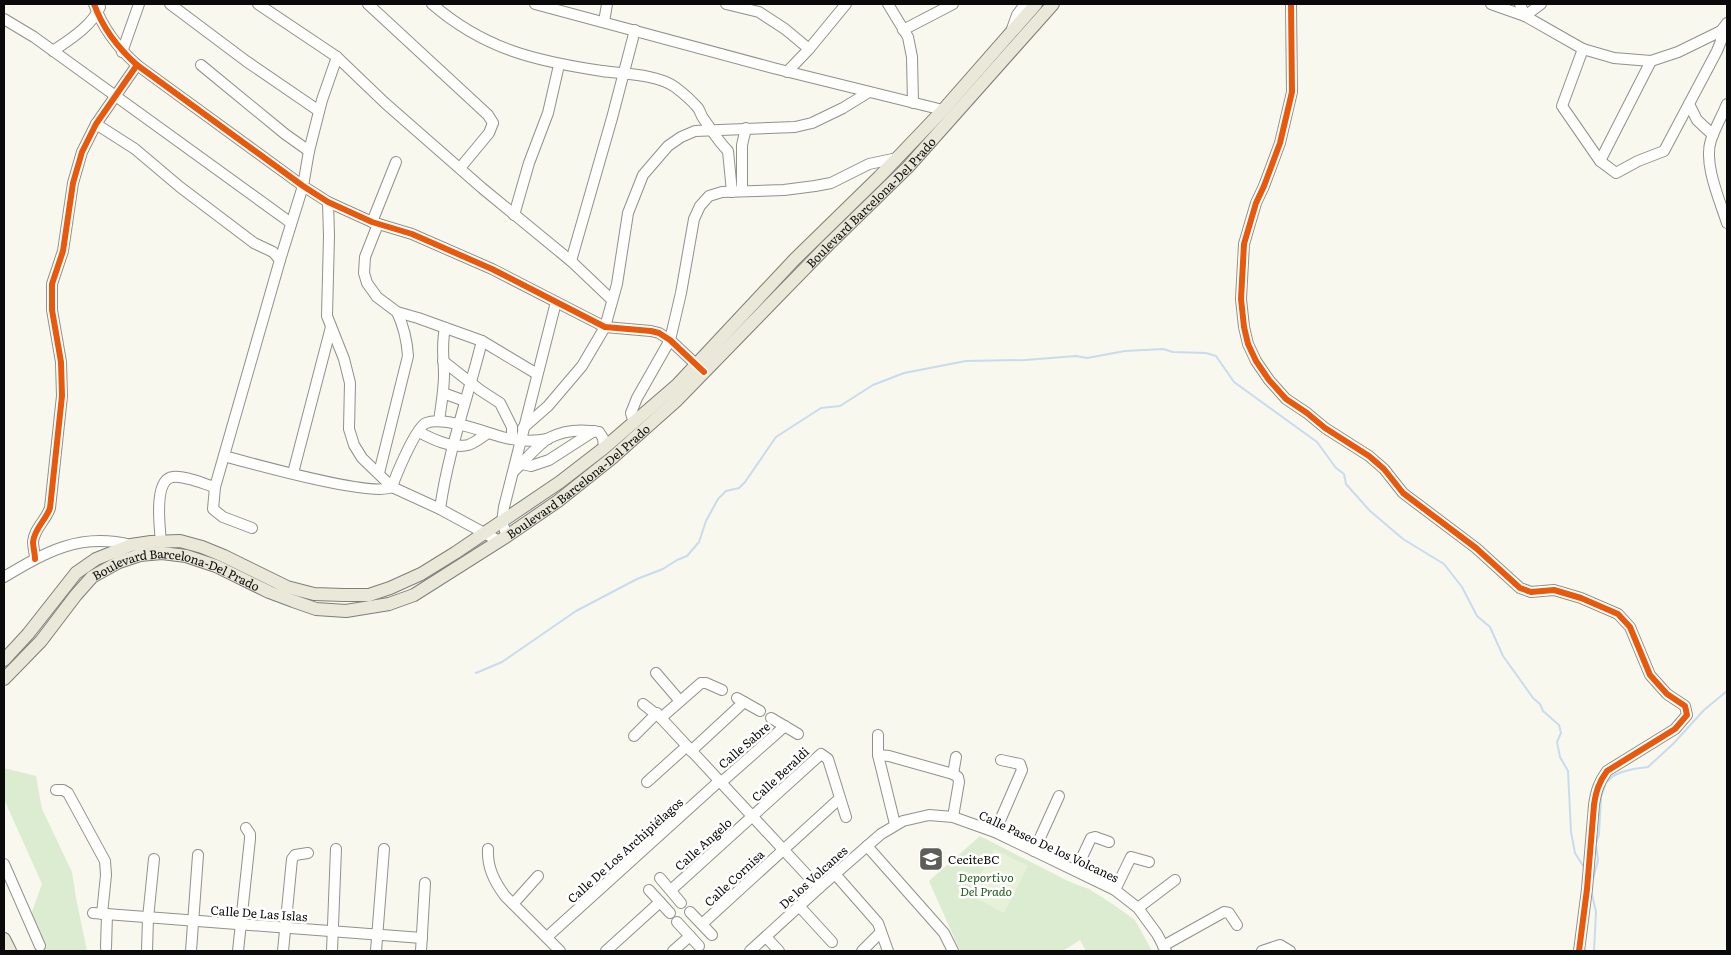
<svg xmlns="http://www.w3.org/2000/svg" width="1731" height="955" font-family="Literata,serif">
<rect width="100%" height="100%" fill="#f8f8ee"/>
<!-- green -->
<g fill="#dcecd0">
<path d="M4 768 36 776 42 809 72 872 76 898 87 951H43L40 937 30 917 42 884 4 799Z"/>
<path d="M980 836 1070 882 1089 889 1114 905 1135 920 1152 951H1086L1080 940 1063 951H960L929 881Z"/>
</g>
<!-- pitch -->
<path fill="#e7f1d9" d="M994 849 1028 866 1004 913 970 895Z"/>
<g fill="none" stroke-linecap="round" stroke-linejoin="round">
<!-- stream -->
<g stroke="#c8dbef" stroke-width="2">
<path d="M476 673 502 662 576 611 637 579 663 569 677 560 687 556 699 542 706 521 718 499 726 491 739 488 745 482 776 437 821 408 840 406 873 385 904 373 966 361 1025 360 1076 356 1087 358 1125 351 1163 349 1173 352 1206 353 1216 356 1234 382 1317 442 1336 468 1344 474 1346 484 1369 510 1403 539 1444 564 1462 587 1477 616 1490 627 1503 656 1516 674 1533 698 1540 704 1543 711 1559 725 1561 733 1557 742 1560 757 1568 771 1571 832 1575 853 1585 869"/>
<path d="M1592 883 1598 860 1596 844 1599 834 1601 797 1606 783 1613 776 1622 772 1633 769 1648 767 1674 743 1704 710 1727 691"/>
<path d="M1591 890 1596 912 1594 951"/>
</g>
<defs>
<g id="minor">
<path d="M94 4C103 29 118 48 137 65L303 186 328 202 372 222 412 234 492 269 605 327 651 331 659 333 670 340 702 370"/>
<path d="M170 4 246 61 319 111"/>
<path d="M258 4 337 57 385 103 482 188 571 261 612 300"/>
<path d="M368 4 488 115 493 123 489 133 460 168"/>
<path d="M432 4C484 49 535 61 602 71 623 74 657 74 675 87 683 93 692 101 698 108 700 111 701 115 703 118 711 129 718 141 728 151L732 192"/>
<path d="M535 4 773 68 943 110"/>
<path d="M726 4 759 12 785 29 809 49"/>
<path d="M888 4 908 37 912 57 913 103"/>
<path d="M1291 4 1292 92 1280 143 1264 186 1256 203 1244 244 1241 299 1244 327 1248 344 1256 361 1269 380 1286 399 1307 413 1325 428 1369 456 1384 469 1403 493 1476 548 1520 588 1531 592 1554 590 1581 598 1618 614 1630 627 1650 675 1667 694 1685 706 1687 715 1675 729 1607 771C1599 782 1596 791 1594 805L1587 889 1579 951"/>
<path d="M1491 4 1525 16 1583 49 1614 58 1651 61 1678 52 1721 31 1727 23"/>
<path d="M1520 4 1525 16"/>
<path d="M1525 16 1541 4"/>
<path d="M4 19 34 37 291 223"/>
<path d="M604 22 607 4"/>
<path d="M1012 29 1017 15 1025 4"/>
<path d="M903 30 953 4"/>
<path d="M1583 49 1562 106 1600 161 1616 173 1638 161 1664 151 1717 51 1721 41V31"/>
<path d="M53 51C69 40 92 26 100 7"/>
<path d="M122 52 139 4"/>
<path d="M201 65 285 134 309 151"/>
<path d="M787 72 809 49 846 4"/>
<path d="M1689 104 1697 120 1713 135"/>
<path d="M1727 104C1722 116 1715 128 1711 140 1703 163 1720 201 1727 223"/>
<path d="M96 124 135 149 180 187 254 243 273 252 280 260"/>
<path d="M1600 161 1651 61"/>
<path d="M742 191V145L746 128"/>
<path d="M328 202 329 236 327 316 344 359 350 383 349 429 354 445 362 458 392 487 440 509 499 541"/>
<path d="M514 215 529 163 548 113 559 65"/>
<path d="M372 222 396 162"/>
<path d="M378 224 365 257 364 273 367 283 377 297 397 312 418 318 482 341 537 374"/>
<path d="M571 261 612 118 635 30"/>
<path d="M443 361 480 390 500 403 512 427V439"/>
<path d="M443 393 465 401"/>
<path d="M439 421C441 406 444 390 444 375 444 357 441 347 445 328"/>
<path d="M634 423 631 413 637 398 670 340 681 293 694 219 700 206 709 196 722 192 784 190 815 186 831 183 869 164 897 158"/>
<path d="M523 428 548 406 582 366 605 327 617 284 628 213 643 175 668 146 681 137 695 131 795 127 812 123 843 108 869 92"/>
<path d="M419 432C432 439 452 449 468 445 475 443 482 437 488 433"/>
<path d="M224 456C250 463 374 498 392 487 396 475 416 427 426 423 444 416 484 432 502 437 517 441 532 442 548 439"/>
<path d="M522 464 531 466 549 460 594 431"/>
<path d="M514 471C524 462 538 444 549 438 564 430 582 429 599 432L603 438 604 448"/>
<path d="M293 473 331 327"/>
<path d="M379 473 408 356C407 340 404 327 397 312"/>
<path d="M440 509C448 452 468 397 482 341"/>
<path d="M252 528 223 517 213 509 215 487 280 260 303 186 309 151 322 100 337 57"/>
<path d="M507 536 502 522 504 507 556 302"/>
<path d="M161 542C160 529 153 479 173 477 183 475 204 484 215 487"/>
<path d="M35 559C35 553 33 547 33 542 34 529 46 520 50 508L62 396 61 362 52 310V284L63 251 73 183 82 152 96 124 137 65"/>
<path d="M4 577C46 552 80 532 131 545"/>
<path d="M656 673 680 701"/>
<path d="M737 698 760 711"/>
<path d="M643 704 661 718 819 888"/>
<path d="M661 718 701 683H706L722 690"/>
<path d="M771 718 798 734"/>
<path d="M878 735V755L895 824"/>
<path d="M634 736 657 713"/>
<path d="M691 751 744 702"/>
<path d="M878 755 889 756 953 774 958 777 959 782 953 817"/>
<path d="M953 774 956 757"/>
<path d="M647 782 687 746"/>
<path d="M56 790H63L68 793 105 861 106 875 102 914"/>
<path d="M995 832 1022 770 1020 764 1001 760"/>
<path d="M867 846 944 933 953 951"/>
<path d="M488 849C487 867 494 881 505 896L560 951"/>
<path d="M1034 851 1059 796"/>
<path d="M4 864 40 946"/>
<path d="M1076 870 1091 838 1095 837 1109 842"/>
<path d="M835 874 878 923 888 951"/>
<path d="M660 878 681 903"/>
<path d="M649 890 670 913"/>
<path d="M671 890 821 754 828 759 846 817"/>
<path d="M1115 890 1131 857 1149 862"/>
<path d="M513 904 538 876"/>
<path d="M799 906 832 942"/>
<path d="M1138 908 1175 880"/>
<path d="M690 912 712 935"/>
<path d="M93 913 422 938"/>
<path d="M677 922 699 946"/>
<path d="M702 924 839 799"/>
<path d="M547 937 716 784 725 779 785 726"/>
<path d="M766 937 779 951"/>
<path d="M1163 946 1224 912 1229 913 1237 925"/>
<path d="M106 948 107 914"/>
<path d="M147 951 148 918 154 859"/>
<path d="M191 951 198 855"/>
<path d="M238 951 250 839V834L246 828"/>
<path d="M283 951 292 859 295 855 308 853"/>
<path d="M332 951 336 849"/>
<path d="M376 951 384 849"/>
<path d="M421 951 425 883"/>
<path d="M606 951 660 902"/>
<path d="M673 951 690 936"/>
<path d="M750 951 819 888 881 834 903 821 929 815 953 817 995 832 1115 890 1138 908 1157 934 1166 951"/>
<path d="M862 951 881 932"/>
<path d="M1262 951 1280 945 1290 951"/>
</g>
<g id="major">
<path d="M4 660 28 634 76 573 96 559 131 545 151 542 180 541 202 547 224 556 287 587 314 594 343 595H369L390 588 421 574 455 553 560 482 604 448 677 385 795 259 879 177 943 110 1036 4"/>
<path id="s1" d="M4 679 41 641 76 595 92 577 119 562 140 555 162 553 186 556 216 566 269 592 293 601 316 609 346 611 389 604 414 595 507 536 558 501 612 458 676 401 827 246 908 167 1053 4"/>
<path d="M4 939 10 951"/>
</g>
</defs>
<!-- minor casing -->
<use href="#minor" stroke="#91918d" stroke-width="12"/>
<!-- major casing -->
<use href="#major" stroke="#7e7e7a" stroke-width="14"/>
<!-- minor -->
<use href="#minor" stroke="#fefefc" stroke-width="10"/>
<!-- major -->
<use href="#major" stroke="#e9e8d9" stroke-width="12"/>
<defs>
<g id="cycleway">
<path d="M94 4C103 29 118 48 137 65L303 186 328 202 372 222 412 234 492 269 605 327 651 331 659 333 670 340 704 372"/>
<path d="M1291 4 1292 92 1280 143 1264 186 1256 203 1244 244 1241 299 1244 327 1248 344 1256 361 1269 380 1286 399 1307 413 1325 428 1369 456 1384 469 1403 493 1476 548 1520 588 1531 592 1554 590 1581 598 1618 614 1630 627 1650 675 1667 694 1685 706 1687 715 1675 729 1607 771C1599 782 1596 791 1594 805L1587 889 1579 951"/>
<path d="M35 559C35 553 33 547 33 542 34 529 46 520 50 508L62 396 61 362 52 310V284L63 251 73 183 82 152 96 124 137 65"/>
</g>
</defs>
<!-- cycleway casing -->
<use href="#cycleway" stroke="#fff" stroke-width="9"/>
<!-- cycleway -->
<use href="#cycleway" stroke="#e8590c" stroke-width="6"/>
</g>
<!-- icons -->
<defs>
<symbol id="school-square" viewBox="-11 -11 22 22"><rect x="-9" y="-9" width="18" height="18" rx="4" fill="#5d5d5a" stroke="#fff"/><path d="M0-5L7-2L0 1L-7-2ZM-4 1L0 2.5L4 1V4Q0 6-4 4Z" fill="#fff"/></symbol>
</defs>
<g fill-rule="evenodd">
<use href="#school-square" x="917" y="845" width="28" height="28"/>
</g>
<g text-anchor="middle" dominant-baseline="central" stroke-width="5" stroke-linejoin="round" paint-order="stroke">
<!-- street labels -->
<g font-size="12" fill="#0a0a0a" stroke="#fff">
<text stroke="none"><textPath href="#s1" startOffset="1080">Boulevard Barcelona-Del Prado</textPath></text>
<text stroke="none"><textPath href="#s1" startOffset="675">Boulevard Barcelona-Del Prado</textPath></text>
<text stroke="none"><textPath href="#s1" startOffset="225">Boulevard Barcelona-Del Prado</textPath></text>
<text transform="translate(744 745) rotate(-41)">Calle Sabre</text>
<text transform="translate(780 774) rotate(-43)">Calle Beraldi</text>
<text transform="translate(703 844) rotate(-42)">Calle Angelo</text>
<text transform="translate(1049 846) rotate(25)">Calle Paseo De los Volcanes</text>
<text transform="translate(625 850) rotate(-42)">Calle De Los Archipiélagos</text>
<text transform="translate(813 877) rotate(-42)">De los Volcanes</text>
<text transform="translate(734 878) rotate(-43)">Calle Cornisa</text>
<text transform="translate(259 913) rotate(4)">Calle De Las Islas</text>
</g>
<!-- poi labels -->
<g font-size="12" fill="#0a0a0a" stroke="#fff" text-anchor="start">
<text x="948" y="859">CeciteBC</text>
</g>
<!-- park labels -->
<g font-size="12" font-style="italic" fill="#245a22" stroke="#fff">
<text x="986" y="877">Deportivo<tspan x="986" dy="14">Del Prado</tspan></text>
</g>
</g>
<!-- border -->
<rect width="1731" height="955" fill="none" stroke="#0a0a0a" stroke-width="10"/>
</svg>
